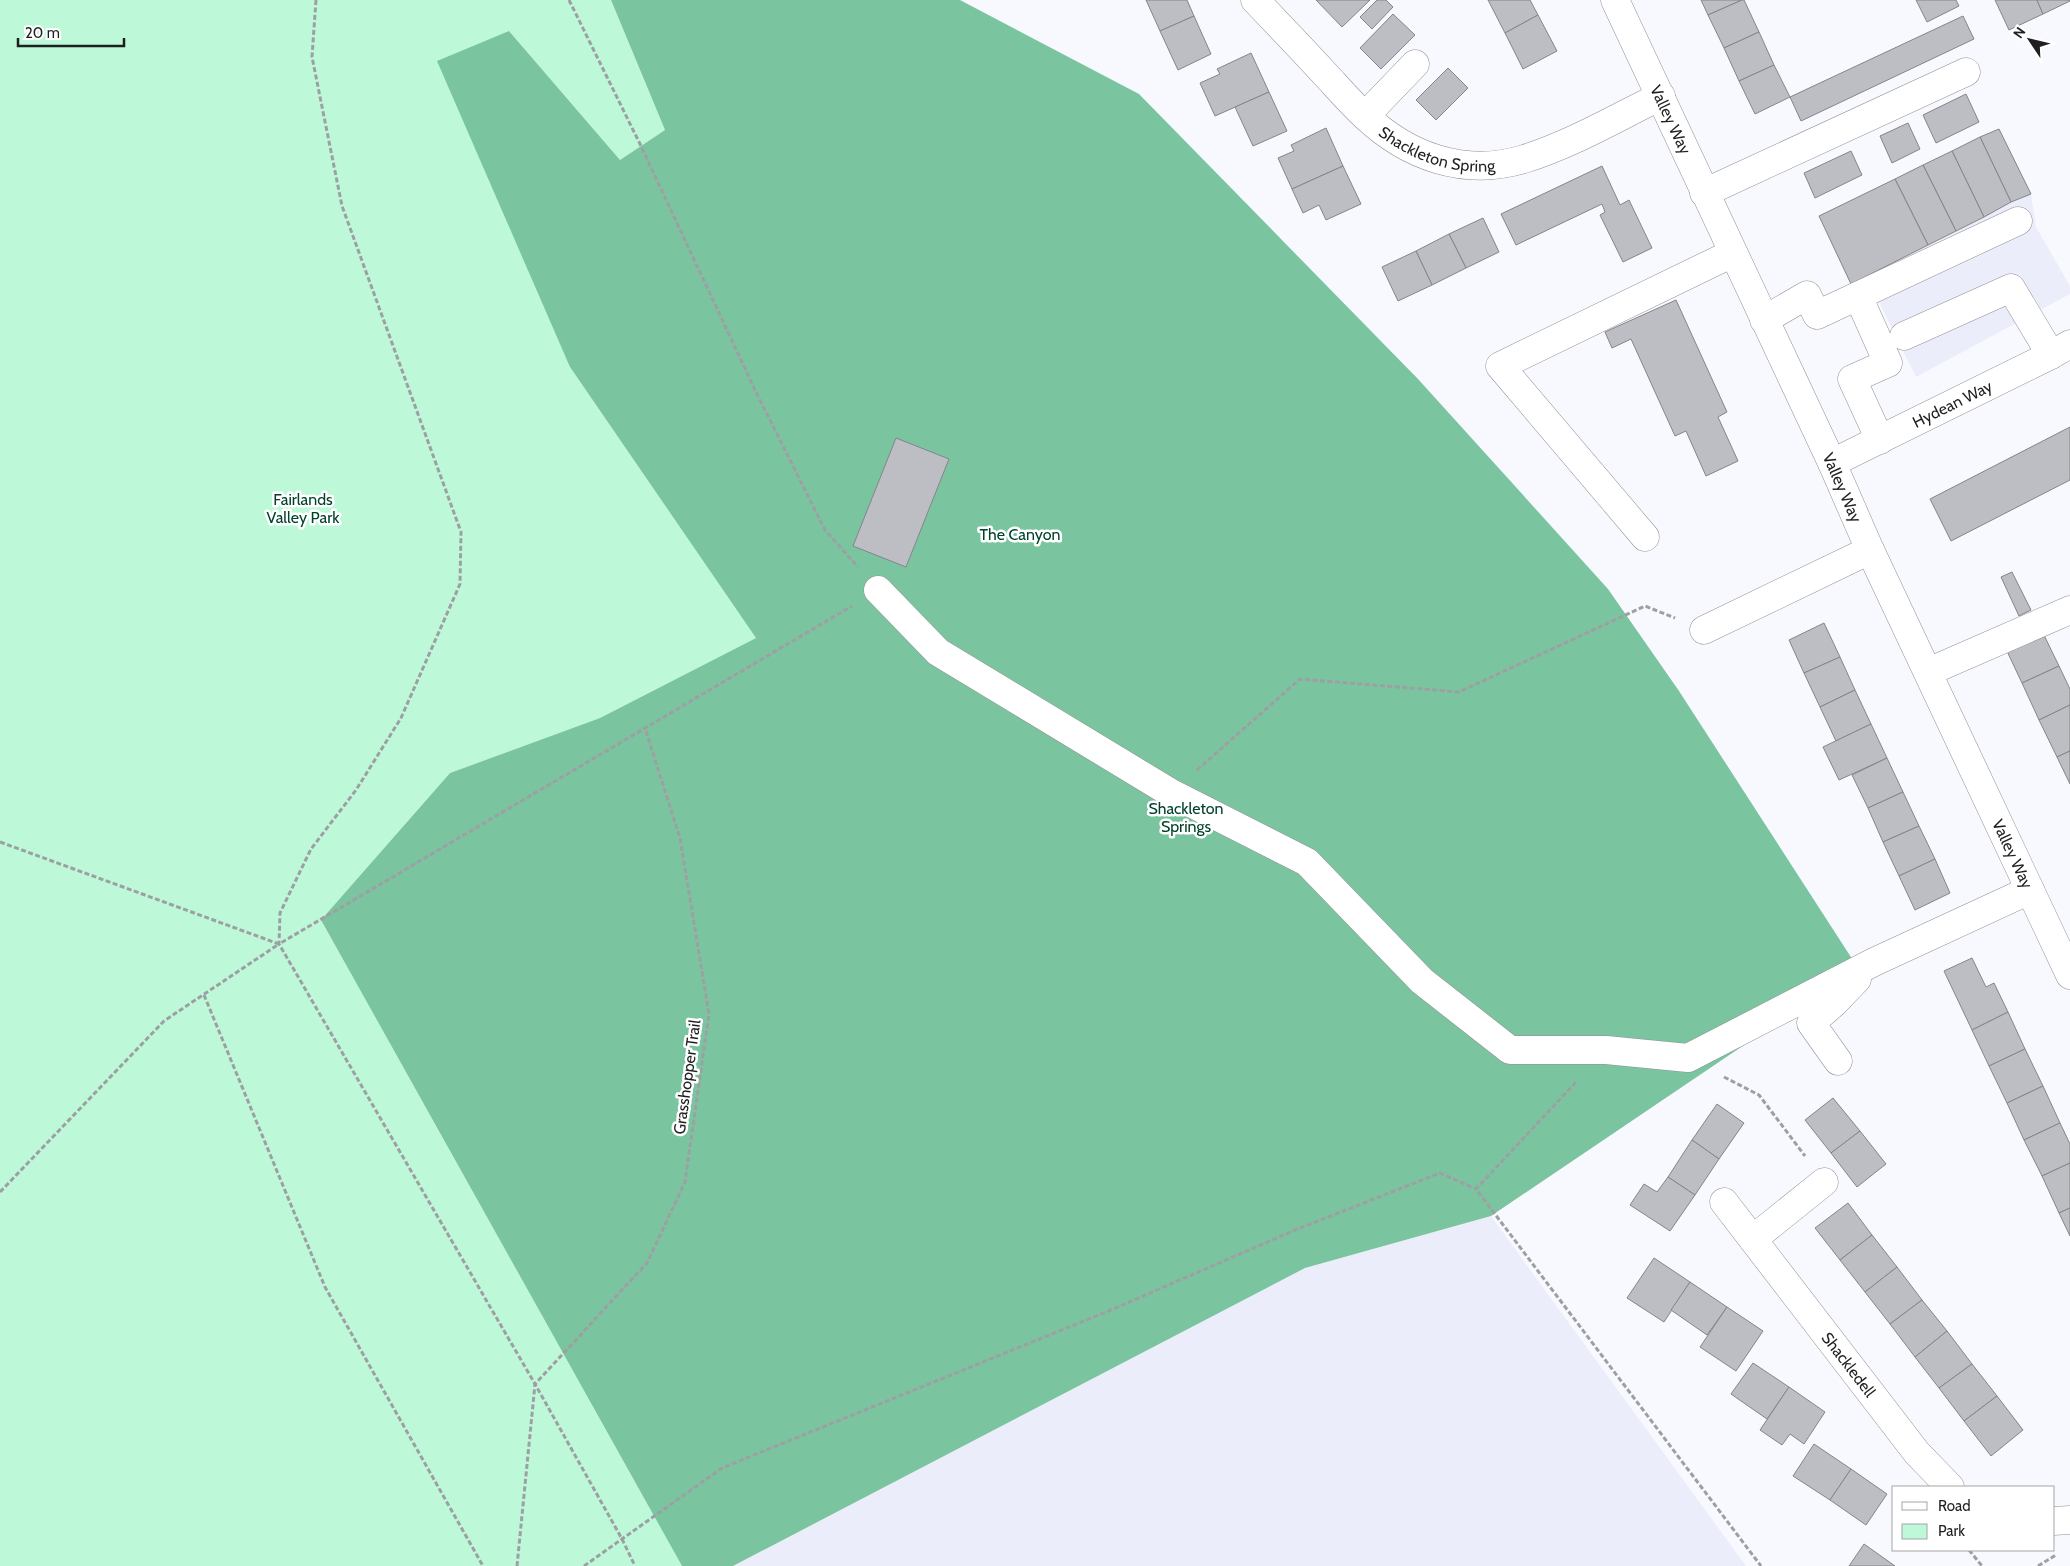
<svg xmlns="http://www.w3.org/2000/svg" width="2070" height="1566" font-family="Cabin,sans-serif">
<rect width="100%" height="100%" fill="#f8f9ff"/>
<!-- built -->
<g fill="#ecedfa">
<path d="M1999 129 2031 194 2036 227 2070 286V294L1916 377 1879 302 1851 284 1819 216Z"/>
<path d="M1491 1216 1746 1566H733L1305 1268Z"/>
</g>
<!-- green -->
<path fill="#bdf9d9" d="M0 0H611L665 130 620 160 509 31 570 367 756 638 600 718 450 773 321 920 682 1566H0Z"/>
<!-- forest -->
<path fill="#7ac59f" d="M611 0H960L1139 94 1418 379 1608 589 1679 691 1858 968 1491 1216 1305 1268 733 1566H682L321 920 450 773 600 718 756 638 570 367 437 61 509 31 620 160 665 130Z"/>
<!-- building -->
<g fill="#bdbec3" stroke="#848489">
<path d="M1146 0H1187L1194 16 1160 31Z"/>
<path d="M1316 0H1370L1342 27Z"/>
<path d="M1377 0H1386L1393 7 1372 29 1360 17Z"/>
<path d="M1488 0H1530L1538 15 1505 33Z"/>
<path d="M1701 0H1742L1708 15Z"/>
<path d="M1742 0H1744L1759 32 1724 48 1708 15Z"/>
<path d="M1916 0H1956L1959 6 1927 22Z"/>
<path d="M1995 0H2037L2043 14 2009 30Z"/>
<path d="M2037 0H2070V1L2043 14Z"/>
<path d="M1393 14 1415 35 1381 69 1360 48Z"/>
<path d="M1538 15 1557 51 1523 69 1505 33Z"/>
<path d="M1194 16 1211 54 1178 70 1160 31Z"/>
<path d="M1963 16 1974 39 1801 121 1790 97Z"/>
<path d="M1759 32 1774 65 1739 81 1724 48Z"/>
<path d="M1251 53 1269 92 1215 116 1200 83 1220 74 1217 69Z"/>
<path d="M1774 65 1790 97 1755 114 1739 81Z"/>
<path d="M1448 68 1468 88 1436 120 1416 100Z"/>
<path d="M1269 92 1287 131 1253 146 1235 107Z"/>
<path d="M1966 94 1979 122 1936 143 1923 115Z"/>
<path d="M1908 123 1920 149 1892 163 1880 136Z"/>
<path d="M1326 128 1343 166 1292 189 1278 158 1294 151 1291 145Z"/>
<path d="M1999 129 2031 194 2011 202 1980 137Z"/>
<path d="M1980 137 2011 202 1984 217 1952 151Z"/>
<path d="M1851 151 1862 175 1815 198 1804 173Z"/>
<path d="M1952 151 1984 217 1956 231 1923 165Z"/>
<path d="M1923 165 1956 231 1928 245 1895 179Z"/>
<path d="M1343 166 1361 204 1326 220 1319 205 1303 213 1292 189Z"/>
<path d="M1602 166 1620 205 1629 200 1652 248 1623 262 1600 215 1605 212 1602 204 1516 245 1501 214Z"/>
<path d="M1895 179 1928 245 1851 284 1819 216Z"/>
<path d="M1483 218 1499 252 1466 268 1449 234Z"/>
<path d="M1449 234 1466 268 1432 285 1416 251Z"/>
<path d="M1416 251 1432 285 1398 301 1382 267Z"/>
<path d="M1676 300 1727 412 1718 417 1738 461 1706 476 1686 431 1675 436 1631 339 1612 348 1605 332Z"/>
<path d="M2070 427V480L1951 541 1930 499Z"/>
<path d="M896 438 949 459 906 567 853 546Z"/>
<path d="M2012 572 2031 610 2019 616 2001 577Z"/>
<path d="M1824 623 1840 657 1804 673 1789 640Z"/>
<path d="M2041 629 2059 666 2022 683 2005 647Z"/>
<path d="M1840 657 1855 690 1820 707 1804 673Z"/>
<path d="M2059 666 2070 689V705L2039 720 2022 683Z"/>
<path d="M1855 690 1871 724 1836 741 1820 707Z"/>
<path d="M2070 705V751L2057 757 2039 720Z"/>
<path d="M1871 724 1887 758 1839 780 1823 747Z"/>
<path d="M2070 751V784L2057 757Z"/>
<path d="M1887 758 1903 792 1868 808 1852 775Z"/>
<path d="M1903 792 1919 826 1883 842 1868 808Z"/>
<path d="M1919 826 1935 859 1899 876 1883 842Z"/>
<path d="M1935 859 1950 893 1915 910 1899 876Z"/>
<path d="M1972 958 1986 987 1994 983 2008 1012 1972 1030 1944 971Z"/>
<path d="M2008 1012 2025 1049 1989 1066 1972 1030Z"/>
<path d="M2025 1049 2043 1086 2007 1103 1989 1066Z"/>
<path d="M2043 1086 2060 1123 2024 1140 2007 1103Z"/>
<path d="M1833 1098 1860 1131 1831 1153 1805 1120Z"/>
<path d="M1717 1104 1744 1123 1719 1159 1692 1140Z"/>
<path d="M2060 1123 2070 1144V1163L2042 1176 2024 1140Z"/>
<path d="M1860 1131 1886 1164 1857 1187 1831 1153Z"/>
<path d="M1692 1140 1719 1159 1695 1195 1668 1177Z"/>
<path d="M2070 1163V1208L2059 1213 2042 1176Z"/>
<path d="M1668 1177 1695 1195 1670 1231 1630 1205 1644 1184 1657 1192Z"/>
<path d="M1848 1203 1872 1235 1840 1260 1815 1228Z"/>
<path d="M2070 1208V1236L2059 1213Z"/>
<path d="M1872 1235 1897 1267 1865 1292 1840 1260Z"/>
<path d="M1654 1258 1690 1282 1664 1322 1627 1298Z"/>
<path d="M1897 1267 1922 1300 1890 1324 1865 1292Z"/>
<path d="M1690 1282 1727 1307 1707 1335 1671 1310Z"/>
<path d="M1922 1300 1947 1331 1915 1357 1890 1324Z"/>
<path d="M1727 1307 1763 1331 1736 1371 1700 1347Z"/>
<path d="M1947 1331 1972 1364 1939 1388 1915 1357Z"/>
<path d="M1753 1363 1789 1387 1767 1419 1731 1394Z"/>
<path d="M1972 1364 1997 1396 1964 1421 1939 1388Z"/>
<path d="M1789 1387 1825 1412 1804 1444 1790 1434 1782 1445 1760 1430Z"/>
<path d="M1997 1396 2023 1430 1991 1456 1964 1421Z"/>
<path d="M1814 1444 1851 1469 1830 1500 1793 1476Z"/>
<path d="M1851 1469 1887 1494 1866 1525 1830 1500Z"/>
<path d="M1864 1544 1895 1566H1849Z"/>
</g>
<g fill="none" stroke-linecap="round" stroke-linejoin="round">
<defs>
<g id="minor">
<path id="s1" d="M1255 0C1279 25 1302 49 1325 74 1338 88 1351 103 1364 115 1408 157 1465 177 1524 159 1572 144 1616 118 1661 96"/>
<path id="s2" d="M1615 0 1832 463 1870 550 2070 975"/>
<path d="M1365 116 1415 64"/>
<path d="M1704 193 1966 72"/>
<path d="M1858 296 1888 363 1852 379 1880 440"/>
<path d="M1764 320 1807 295 1817 315 2018 221"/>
<path d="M1904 336 2011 288 2051 355"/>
<path id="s3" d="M1832 463 2051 355 2070 344"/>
<path d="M1645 537 1500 366 1733 253"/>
<path d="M878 590 938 652 1171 793 1307 862 1422 981 1510 1050H1606L1688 1058 1874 962 2030 890"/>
<path d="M1704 630 1870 550"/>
<path d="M1928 672 2070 610"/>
<path d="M1838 1061 1811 1023 1834 1003 1857 979"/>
<path id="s4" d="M1724 1202 1917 1453 1950 1487"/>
<path d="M1753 1239 1824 1182"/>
<path d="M2054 1521 2070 1520"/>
</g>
</defs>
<!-- minor casing -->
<use href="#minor" stroke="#919196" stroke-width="29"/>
<!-- path -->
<g stroke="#9e9fa3" stroke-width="3" stroke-dasharray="5 2.5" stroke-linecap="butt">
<path d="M316 0 312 57 342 206 461 532 460 584 401 718 356 790 311 849 280 913 279 944 535 1384 622 1539 635 1566"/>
<path d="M569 0 641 146 755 390 825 530 858 567"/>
<path d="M1197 770 1300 679 1459 692 1645 606 1675 618"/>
<path d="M0 842 279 944 852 606"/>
<path d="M204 995 325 1287 483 1566"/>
<path d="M1724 1077 1759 1095 1805 1156"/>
<path d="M1576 1082 1476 1189 1761 1566"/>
<path d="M0 1192 164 1021 279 944"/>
<path d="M1969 1550 1982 1566"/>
<path d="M517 1566 535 1384 647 1263 685 1182 709 1014 680 838 645 728"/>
<path d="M584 1566 722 1468 1111 1310 1295 1230 1440 1173 1476 1189"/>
<path d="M2038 1566 2056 1555"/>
</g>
<!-- minor -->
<use href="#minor" stroke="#fff" stroke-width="28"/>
</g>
<g text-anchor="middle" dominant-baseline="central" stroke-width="5" stroke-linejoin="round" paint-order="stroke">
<!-- street labels -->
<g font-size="16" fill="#1f1f21" stroke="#fff">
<text stroke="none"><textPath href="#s2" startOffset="132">Valley Way</textPath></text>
<text stroke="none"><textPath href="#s1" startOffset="242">Shackleton Spring</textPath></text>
<text stroke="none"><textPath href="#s3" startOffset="134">Hydean Way</textPath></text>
<text stroke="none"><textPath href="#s2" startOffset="538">Valley Way</textPath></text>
<text stroke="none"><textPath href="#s2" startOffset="942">Valley Way</textPath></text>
<text transform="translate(687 1077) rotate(-82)">Grasshopper Trail</text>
<text stroke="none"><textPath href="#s4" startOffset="205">Shackledell</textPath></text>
</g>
<!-- park labels -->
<g font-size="16" fill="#01422a" stroke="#fff">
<text x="303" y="499">Fairlands<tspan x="303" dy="18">Valley Park</tspan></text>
<text x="1020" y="534">The Canyon</text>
<text x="1186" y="808">Shackleton<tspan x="1186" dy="18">Springs</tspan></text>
</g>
</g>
<!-- legend -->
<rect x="1892" y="1486" width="162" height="65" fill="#ffffff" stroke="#a5a5a6"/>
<rect x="1902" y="1502" width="25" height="8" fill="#ffffff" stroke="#a5a5a6"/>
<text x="1938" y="1511" font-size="15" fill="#1f1f21">Road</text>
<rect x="1902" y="1524" width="25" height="15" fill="#bdf9d9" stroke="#a5a5a6"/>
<text x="1938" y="1536" font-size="15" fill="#1f1f21">Park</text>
<!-- north arrow -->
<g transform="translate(2030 40) rotate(305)" stroke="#ffffff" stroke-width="4" paint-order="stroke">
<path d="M0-4L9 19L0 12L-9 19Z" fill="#1f1f21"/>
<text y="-8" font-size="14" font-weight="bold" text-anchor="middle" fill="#1f1f21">N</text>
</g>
<!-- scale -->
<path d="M18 38v8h106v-8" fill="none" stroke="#1f1f21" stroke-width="2.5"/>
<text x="25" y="38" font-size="15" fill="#1f1f21" stroke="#ffffff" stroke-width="4" paint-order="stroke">20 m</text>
</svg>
